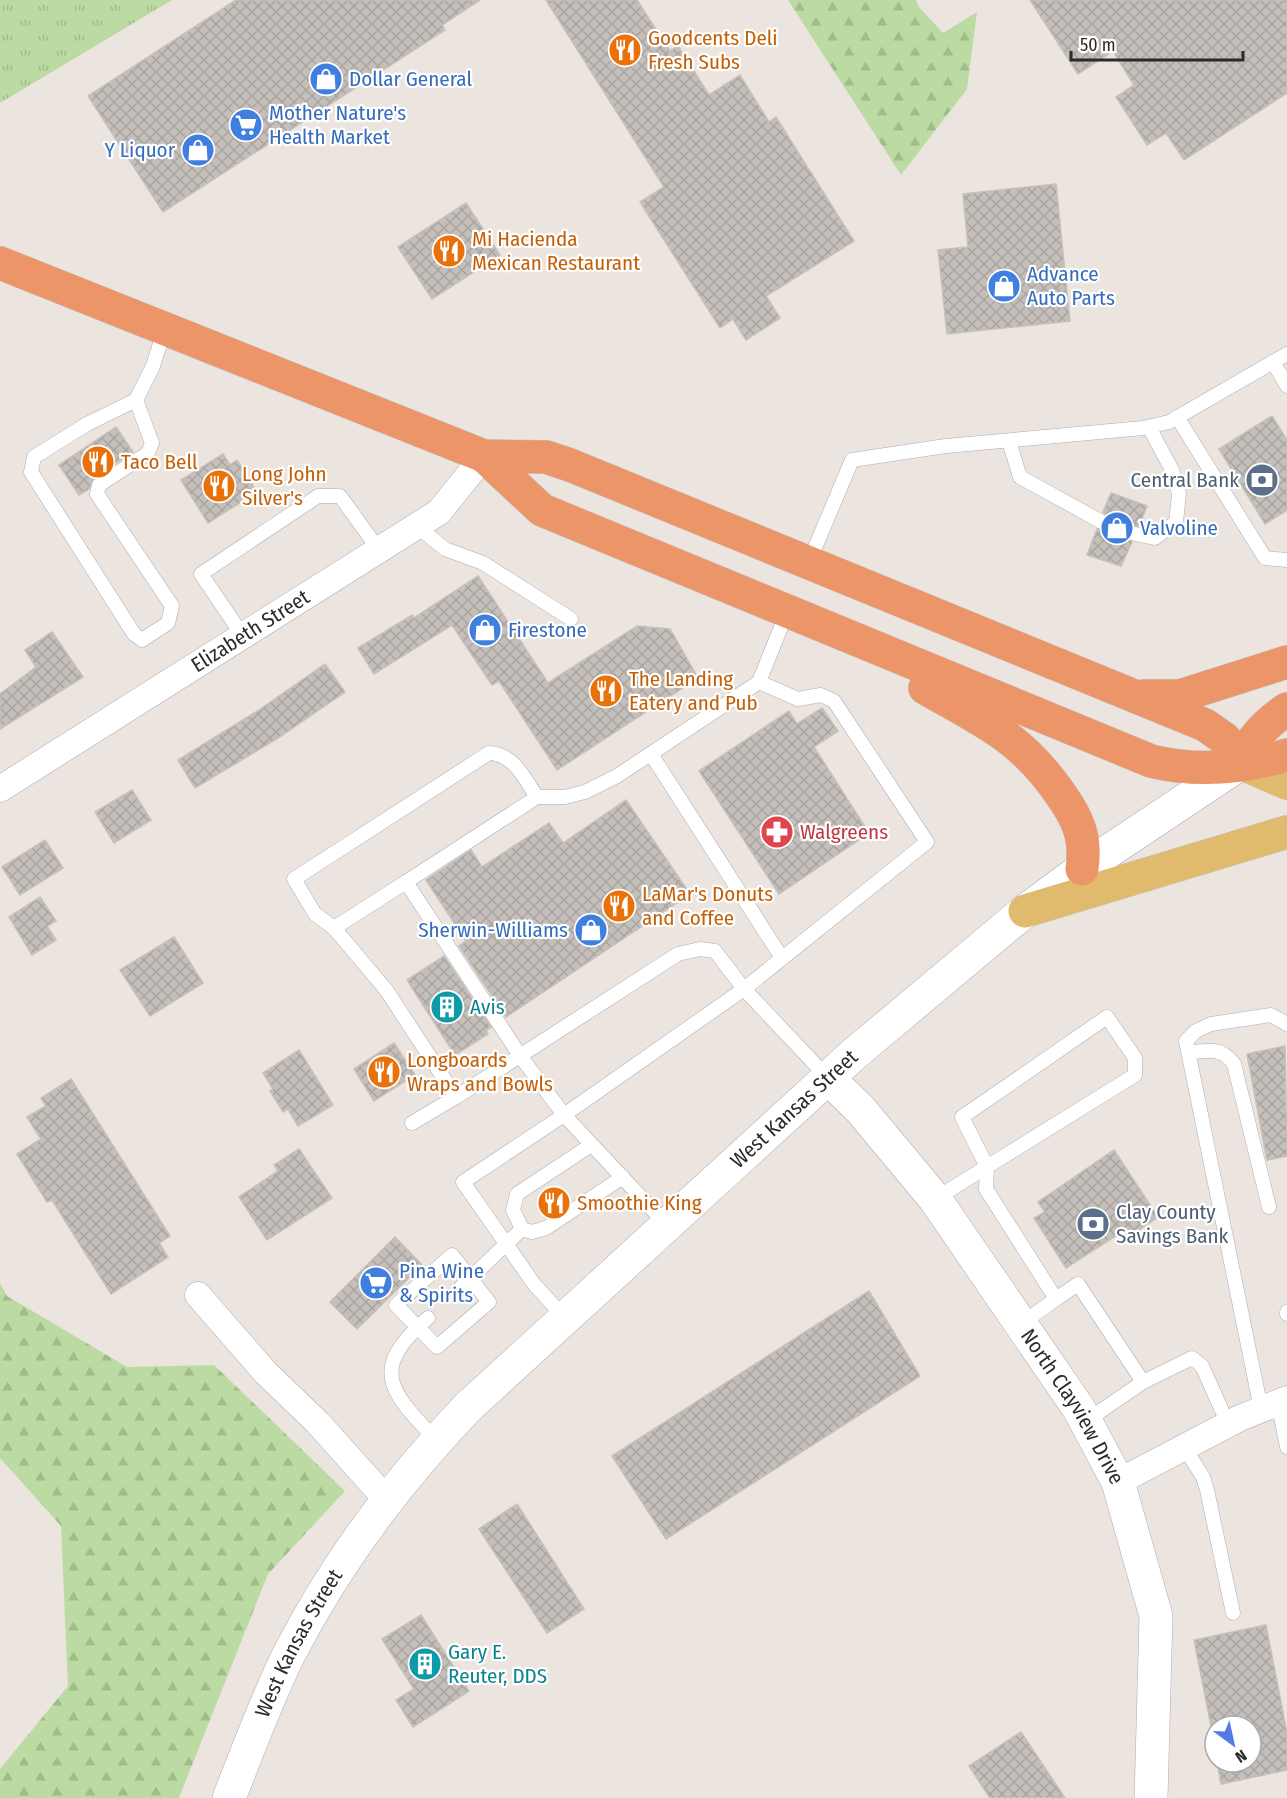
<svg xmlns="http://www.w3.org/2000/svg" width="1287" height="1798" font-family="'Fira Sans Condensed',sans-serif">
<defs>
<pattern id="grass-tufts" width="24" height="20" patternUnits="userSpaceOnUse" patternTransform="scale(1.5)"><rect width="24" height="20" fill="#bbdba2"/><path d="M3 7l-1-3M5 7V3M7 7l1-3M15 17l-1-3M17 17v-4M19 17l1-3" fill="none" stroke="#a1bc8c"/></pattern>
<pattern id="forest-firs" width="22" height="20" patternUnits="userSpaceOnUse" patternTransform="scale(1.5)"><rect width="22" height="20" fill="#bbdba2"/><path d="M5 1l3.5 6h-7zM16 11l3.5 6h-7z" fill="#a1bc8c"/></pattern>
<pattern id="building-cross-hatch" width="8" height="8" patternUnits="userSpaceOnUse" patternTransform="scale(1.5)"><rect width="8" height="8" fill="#c4bfba"/><path d="M0 0l8 8M0 8l8-8" fill="none" stroke="#a9a4a0"/></pattern>
</defs>
<rect width="100%" height="100%" fill="#ebe4df"/>
<!-- grass -->
<path fill="url(#grass-tufts)" d="M0 0H172L0 103Z"/>
<!-- forest -->
<g fill="url(#forest-firs)">
<path d="M788 0H916L919 7 943 33 977 12 967 89 901 175Z"/>
<path d="M0 1283 7 1296 127 1367 214 1365 345 1491 268 1574 179 1798H0V1769L68 1686 61 1526 0 1458Z"/>
</g>
<!-- building -->
<g fill="url(#building-cross-hatch)" stroke="#c6c0b8" stroke-width="1.5">
<path d="M236 0H480L442 25 445 30 163 212 88 96Z"/>
<path d="M546 0H637L670 51 678 46 709 95 740 75 769 122 776 117 854 241 766 296 780 318 746 340 733 319 720 328 640 202 664 187Z"/>
<path d="M1030 0H1287V93L1184 160 1166 133 1147 145 1116 97 1134 85 1113 51 1078 74Z"/>
<path d="M1056 184 1070 321 947 334 938 250 968 247 963 194Z"/>
<path d="M466 203 500 255 432 299 398 247Z"/>
<path d="M1272 416 1287 440V510L1265 524 1219 449Z"/>
<path d="M116 427 133 452 94 477 89 489 79 495 59 465Z"/>
<path d="M223 454 230 465 237 460 257 492 208 523 181 480Z"/>
<path d="M1111 493 1147 506 1139 526H1132L1126 532 1127 537 1132 542 1121 566 1087 555 1097 529H1104L1108 525V517L1103 512Z"/>
<path d="M478 576 548 683 637 626 670 629 698 678 557 770 499 681 492 685 452 625 374 674 358 648 412 615 414 618Z"/>
<path d="M52 632 83 677 0 729V694L36 667 25 650Z"/>
<path d="M325 664 345 692 278 738 195 788 178 760 259 710Z"/>
<path d="M822 708 838 731 814 747 869 833 779 894 699 771 789 711 797 724Z"/>
<path d="M132 790 151 820 114 843 95 812Z"/>
<path d="M626 800 690 894 506 1017 459 946 466 941 426 880 471 850 482 867 549 823 563 843Z"/>
<path d="M45 840 63 868 20 895 2 867Z"/>
<path d="M40 897 56 921 47 926 56 940 32 955 9 917Z"/>
<path d="M174 937 203 983 150 1016 120 970Z"/>
<path d="M444 956 491 1027 486 1030 488 1034 455 1055 407 980Z"/>
<path d="M394 1043 415 1075 374 1101 354 1069Z"/>
<path d="M1285 1046 1287 1156 1267 1160 1247 1054Z"/>
<path d="M299 1050 333 1105 298 1126 288 1109 283 1112 270 1091 273 1089 263 1073Z"/>
<path d="M71 1079 170 1236 159 1243 168 1257 111 1294 52 1200 47 1202 17 1154 41 1139 27 1117 46 1106 41 1098Z"/>
<path d="M299 1149 332 1198 267 1240 239 1197 278 1171 274 1165Z"/>
<path d="M1114 1150 1158 1217 1127 1238 1123 1231 1066 1268 1034 1218 1045 1212 1038 1202Z"/>
<path d="M395 1237 422 1265 357 1329 330 1302Z"/>
<path d="M869 1291 920 1376 666 1539 612 1456Z"/>
<path d="M517 1504 584 1609 547 1633 479 1529Z"/>
<path d="M421 1615 469 1691 413 1727 396 1700 414 1689 382 1639Z"/>
<path d="M1266 1625 1287 1733V1770L1221 1784 1217 1762H1251V1726H1211L1194 1640Z"/>
<path d="M1021 1732 1065 1798H990L969 1766Z"/>
</g>
<g fill="none" stroke-linecap="round" stroke-linejoin="round">
<defs>
<g id="lane">
<path d="M1273 362 1287 386"/>
<path d="M136 400 152 443 148 453 99 485 97 494 172 606 168 623 142 640 134 634 31 472 34 457 87 424 136 400 153 366 165 328"/>
<path d="M1177 417 1265 558 1287 560"/>
<path d="M1009 441 1020 477 1100 521"/>
<path d="M417 526 445 549 483 563 571 619"/>
<path d="M1135 534 1155 538 1176 522 1179 494 1172 470 1149 427"/>
<path d="M809 562 852 460 946 446 1143 428 1169 422 1287 354"/>
<path d="M243 636 201 574 318 496H340L379 550"/>
<path d="M651 754 782 958"/>
<path d="M406 882 334 928 387 991 456 1097 678 954 700 949 715 951 744 989 927 842 834 701 821 695 798 699 759 682"/>
<path d="M334 928 315 914 294 879 489 753C514 754 524 778 537 797"/>
<path d="M1189 1053C1208 1050 1222 1047 1234 1064L1269 1207"/>
<path d="M412 1123 456 1097"/>
<path d="M591 1145 517 1194 513 1210 522 1229 532 1232 546 1228 623 1177"/>
<path d="M935 1199 1135 1075V1058L1107 1017 962 1117 987 1167 986 1189 1056 1299 1078 1284 1143 1382 1192 1358 1202 1366 1228 1424"/>
<path d="M667 1225 564 1115 521 1057 406 882 537 797H565L585 792 617 776 759 682 787 612"/>
<path d="M452 1255 489 1302 437 1347 396 1305Z"/>
<path d="M461 1287 522 1229"/>
<path d="M1287 1314V1312"/>
<path d="M428 1318C367 1370 391 1392 436 1440"/>
<path d="M565 1318 534 1284 463 1182 564 1115 744 989 828 1078"/>
<path d="M1021 1324 1056 1299"/>
<path d="M1278 1402 1287 1447"/>
<path d="M1261 1409 1186 1041 1196 1031 1211 1024 1271 1015 1287 1024"/>
<path d="M1086 1421 1143 1382"/>
<path d="M1184 1447 1203 1477 1207 1490 1233 1613"/>
</g>
<g id="street">
<path id="s1" d="M0 789 439 512 484 456"/>
<path d="M198 1295 266 1373 318 1423 387 1500"/>
<path d="M1118 1482 1240 1418 1287 1399"/>
</g>
<g id="secondary">
<path id="s2" d="M828 1078 860 1109 935 1199 1079 1409 1118 1482 1156 1616 1151 1798"/>
<path id="s3" d="M229 1798C248 1750 266 1701 289 1654 336 1563 397 1481 468 1407L854 1054 1025 911 1082 869 1241 763"/>
</g>
<g id="primary">
<path d="M1241 763 1287 783"/>
<path d="M1025 911 1287 832"/>
</g>
<g id="highway">
<path d="M0 263 484 456 546 457 570 465 1205 725 1225 739 1241 763"/>
<path d="M484 456 542 510 1151 761C1195 772 1243 768 1287 755"/>
<path d="M925 688C982 721 1020 736 1059 792 1077 817 1087 837 1082 869"/>
<path d="M1144 696H1180L1287 662"/>
<path d="M1241 763C1250 739 1266 723 1287 709"/>
</g>
</defs>
<!-- lane casing -->
<use href="#lane" stroke="#abaeb5" stroke-width="15"/>
<!-- street casing -->
<use href="#street" stroke="#abaeb5" stroke-width="27"/>
<!-- secondary casing -->
<use href="#secondary" stroke="#abaeb5" stroke-width="34"/>
<!-- primary casing -->
<use href="#primary" stroke="#c4c4c4" stroke-width="34"/>
<!-- highway casing -->
<use href="#highway" stroke="#c4c4c4" stroke-width="34"/>
<!-- lane -->
<use href="#lane" stroke="#fff" stroke-width="14"/>
<!-- street -->
<use href="#street" stroke="#fff" stroke-width="26"/>
<!-- secondary -->
<use href="#secondary" stroke="#fff" stroke-width="33"/>
<!-- primary -->
<use href="#primary" stroke="#e0bb6e" stroke-width="33"/>
<!-- highway -->
<use href="#highway" stroke="#eb9569" stroke-width="33"/>
</g>
<!-- icons -->
<defs>
<symbol id="restaurant-disc" viewBox="-11 -11 22 22"><circle r="9.5" fill="#e8710a" stroke="#fff"/><path d="M-5-6h1v4h1v-4h1v4h1v-4h1v5L-1.5 .5V6h-2V.5L-5-1ZM5-6V6H3V1.5H1.5Q1.5-4 5-6Z" fill="#fff"/></symbol>
<symbol id="shop-disc" viewBox="-11 -11 22 22"><circle r="9.5" fill="#3f7fe0" stroke="#fff"/><path d="M-5-2.5h2.3a2.7 3.5 0 0 1 5.4 0H5L5.5 6h-11ZM-1.5-2.5h3a1.5 2.3 0 0 0-3 0Z" fill="#fff"/></symbol>
<symbol id="supermarket-disc" viewBox="-11 -11 22 22"><circle r="9.5" fill="#3f7fe0" stroke="#fff"/><path d="M-6-5.5h2.5l.6 2H6L4.5 2H-2.5L-4.4-4H-6ZM-1.5 3.2a1.3 1.3 0 1 0 .1 0ZM3 3.2a1.3 1.3 0 1 0 .1 0Z" fill="#fff"/></symbol>
<symbol id="bank-disc" viewBox="-11 -11 22 22"><circle r="9.5" fill="#5c6f8a" stroke="#fff"/><path d="M-6-4H6V4H-6ZM0-2.3a2.3 2.3 0 1 0 0 4.6a2.3 2.3 0 1 0 0-4.6Z" fill="#fff"/></symbol>
<symbol id="pharmacy-disc" viewBox="-11 -11 22 22"><circle r="9.5" fill="#e0444e" stroke="#fff"/><path d="M-2-6h4v4h4v4h-4v4h-4v-4h-4v-4h4Z" fill="#fff"/></symbol>
<symbol id="building-disc" viewBox="-11 -11 22 22"><circle r="9.5" fill="#0f9aa8" stroke="#fff"/><path d="M-4-6H4V6H1V3H-1V6H-4ZM-2.5-4.3h1.7v1.8h-1.7ZM.8-4.3h1.7v1.8H.8ZM-2.5-1h1.7V.8h-1.7ZM.8-1h1.7V.8H.8Z" fill="#fff"/></symbol>
</defs>
<g fill-rule="evenodd">
<use href="#restaurant-disc" x="606" y="31" width="38" height="38"/>
<use href="#shop-disc" x="307" y="60" width="38" height="38"/>
<use href="#supermarket-disc" x="227" y="106" width="38" height="38"/>
<use href="#shop-disc" x="179" y="131" width="38" height="38"/>
<use href="#restaurant-disc" x="430" y="232" width="38" height="38"/>
<use href="#shop-disc" x="985" y="267" width="38" height="38"/>
<use href="#restaurant-disc" x="79" y="443" width="38" height="38"/>
<use href="#bank-disc" x="1243" y="461" width="38" height="38"/>
<use href="#restaurant-disc" x="200" y="467" width="38" height="38"/>
<use href="#shop-disc" x="1098" y="509" width="38" height="38"/>
<use href="#shop-disc" x="466" y="611" width="38" height="38"/>
<use href="#restaurant-disc" x="587" y="672" width="38" height="38"/>
<use href="#pharmacy-disc" x="758" y="813" width="38" height="38"/>
<use href="#restaurant-disc" x="600" y="887" width="38" height="38"/>
<use href="#shop-disc" x="572" y="911" width="38" height="38"/>
<use href="#building-disc" x="428" y="988" width="38" height="38"/>
<use href="#restaurant-disc" x="365" y="1053" width="38" height="38"/>
<use href="#restaurant-disc" x="535" y="1184" width="38" height="38"/>
<use href="#bank-disc" x="1074" y="1205" width="38" height="38"/>
<use href="#supermarket-disc" x="357" y="1264" width="38" height="38"/>
<use href="#building-disc" x="406" y="1645" width="38" height="38"/>
</g>
<g text-anchor="middle" dominant-baseline="central" stroke-width="4.5" stroke-linejoin="round" paint-order="stroke">
<!-- food labels -->
<g font-size="21" fill="#c56008" stroke="#fff" text-anchor="start">
<text x="648" y="38">Goodcents Deli<tspan x="648" dy="24">Fresh Subs</tspan></text>
<text x="472" y="239">Mi Hacienda<tspan x="472" dy="24">Mexican Restaurant</tspan></text>
<text x="121" y="462">Taco Bell</text>
<text x="242" y="474">Long John<tspan x="242" dy="24">Silver's</tspan></text>
<text x="629" y="679">The Landing<tspan x="629" dy="24">Eatery and Pub</tspan></text>
<text x="642" y="894">LaMar's Donuts<tspan x="642" dy="24">and Coffee</tspan></text>
<text x="407" y="1060">Longboards<tspan x="407" dy="24">Wraps and Bowls</tspan></text>
<text x="577" y="1203">Smoothie King</text>
</g>
<!-- shop labels -->
<g font-size="21" fill="#366cbe" stroke="#fff" text-anchor="start">
<text x="349" y="79">Dollar General</text>
<text x="269" y="113">Mother Nature's<tspan x="269" dy="24">Health Market</tspan></text>
<text x="175" y="150" text-anchor="end">Y Liquor</text>
<text x="1027" y="274">Advance<tspan x="1027" dy="24">Auto Parts</tspan></text>
<text x="1140" y="528">Valvoline</text>
<text x="508" y="630">Firestone</text>
<text x="568" y="930" text-anchor="end">Sherwin-Williams</text>
<text x="399" y="1271">Pina Wine<tspan x="399" dy="24">&amp; Spirits</tspan></text>
</g>
<!-- service labels -->
<g font-size="21" fill="#4e5e75" stroke="#fff" text-anchor="end">
<text x="1239" y="480">Central Bank</text>
<text x="1116" y="1212" text-anchor="start">Clay County<tspan x="1116" dy="24">Savings Bank</tspan></text>
</g>
<!-- street labels -->
<g font-size="21" fill="#2b2b2b" stroke="#fff">
<text stroke="none"><textPath href="#s1" startOffset="296">Elizabeth Street</textPath></text>
<text stroke="none"><textPath href="#s3" startOffset="904">West Kansas Street</textPath></text>
<text stroke="none"><textPath href="#s2" startOffset="411">North Clayview Drive</textPath></text>
<text stroke="none"><textPath href="#s3" startOffset="170">West Kansas Street</textPath></text>
</g>
<!-- health labels -->
<g font-size="21" fill="#be3a42" stroke="#fff" text-anchor="start">
<text x="800" y="832">Walgreens</text>
</g>
<!-- culture labels -->
<g font-size="21" fill="#0d838f" stroke="#fff" text-anchor="start">
<text x="470" y="1007">Avis</text>
<text x="448" y="1652">Gary E.<tspan x="448" dy="24">Reuter, DDS</tspan></text>
</g>
</g>
<!-- north arrow -->
<g transform="translate(1233 1744) rotate(147)"><circle r="28" fill="#ffffff" stroke="#aaaaaa" stroke-width="1.5"/>
<path d="M0-4.5L10 22L0 15L-10 22Z" fill="#527be5"/>
<text y="-9" font-size="16" font-weight="bold" text-anchor="middle" fill="#2b2b2b">N</text>
</g>
<!-- scale -->
<path d="M1071 51v9h172v-9" fill="none" stroke="#2b2b2b" stroke-width="3"/>
<text x="1080" y="51" font-size="18" fill="#2b2b2b" stroke="#ffffff" stroke-width="4.5" paint-order="stroke">50 m</text>
</svg>
